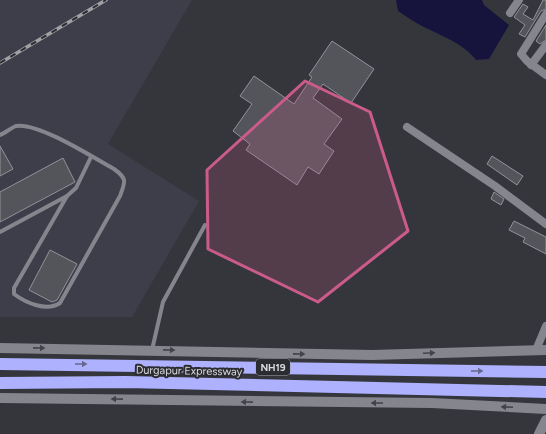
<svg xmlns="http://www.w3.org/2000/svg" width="546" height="434" font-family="Figtree,sans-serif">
<rect width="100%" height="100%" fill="#35363c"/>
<!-- built -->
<path fill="#3d3e4a" d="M0 0H192L108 144 199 201 132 317H0Z"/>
<!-- water -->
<path fill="#16133c" d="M396 0H482L484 5 509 25 489 59 476 60C462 42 441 36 422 26 414 22 406 16 398 11Z"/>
<!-- building -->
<g fill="#54555b" stroke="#92929a">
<path d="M543 0H546V9L541 11 525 37 519 34 525 25 514 17 523 4 528 7 523 14 533 20Z"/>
<path d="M546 25V40L540 44 536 41Z"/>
<path d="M332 41 374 69 351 103 323 84 313 98 342 119 324 144 334 151 319 174 308 167 297 185 246 150 250 144 233 131 252 104 240 96 254 76 294 104 312 77 309 75Z"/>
<path d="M0 146 13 169 0 176Z"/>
<path d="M492 156 523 176 517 185 487 164Z"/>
<path d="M63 158 75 182 0 222V192Z"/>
<path d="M494 192 504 199 501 205 491 199Z"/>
<path d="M514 221 546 237V254L523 242 525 238 509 230Z"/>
<path d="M50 250 77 264 57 300 52 302 29 290Z"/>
</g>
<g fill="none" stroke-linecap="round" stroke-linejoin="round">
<!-- lane -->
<g stroke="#85868d" stroke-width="4">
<path d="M0 135C5 133 11 128 16 126 38 122 94 158 114 169 128 179 125 182 120 196L60 303C47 312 26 303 14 294V288L67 196"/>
<path d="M0 232 67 196 76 188 91 157"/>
<path d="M152 350 163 302 205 225"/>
</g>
<!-- street -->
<g stroke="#85868d" stroke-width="8">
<path d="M510 13 519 0"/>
<path d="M546 14 521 54 527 61 546 75"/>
<path d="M531 65 546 45"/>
<path d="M407 127 495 186 546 224"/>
<path d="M536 350 546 326"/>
</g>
<!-- secondary -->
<g stroke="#85868d" stroke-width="10">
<path d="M0 348 372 355 546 350"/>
<path d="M0 398 432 403 546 409"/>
<path d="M539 434 546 420"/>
</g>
<!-- highway -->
<g stroke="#aeb1fd" stroke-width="12">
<path d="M0 364 546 372"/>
<path d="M0 383 126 382 546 392"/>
</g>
<defs>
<path id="rail" d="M0 63 106 0"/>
</defs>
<!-- rail casing -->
<use href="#rail" stroke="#a0a1a5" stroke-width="3.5"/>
<!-- rail -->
<use href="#rail" stroke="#2b2c32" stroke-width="2" stroke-dasharray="6" stroke-linecap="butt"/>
</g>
<!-- one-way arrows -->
<defs><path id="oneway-solid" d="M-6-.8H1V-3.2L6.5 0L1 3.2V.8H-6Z"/></defs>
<g fill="#424249">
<use href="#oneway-solid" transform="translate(39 348) rotate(1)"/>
<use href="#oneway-solid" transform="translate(169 350) rotate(1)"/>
<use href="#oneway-solid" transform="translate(429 353) rotate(-2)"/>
<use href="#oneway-solid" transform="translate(299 354) rotate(1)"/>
<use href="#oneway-solid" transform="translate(117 399) rotate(-179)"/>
<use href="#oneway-solid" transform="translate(247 402) rotate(-179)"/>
<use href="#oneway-solid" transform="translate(377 403) rotate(-180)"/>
<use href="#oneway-solid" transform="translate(507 407) rotate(-177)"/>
</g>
<g fill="#66688d">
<use href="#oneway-solid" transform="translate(81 364)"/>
<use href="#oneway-solid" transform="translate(477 371)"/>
</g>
<!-- marked area -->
<path fill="#cb5c89" fill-opacity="0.2" stroke="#cb5c89" stroke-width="3" stroke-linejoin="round" d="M305 81 370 112 408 231 318 302 208 249 207 170Z"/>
<g text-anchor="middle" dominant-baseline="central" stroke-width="4" stroke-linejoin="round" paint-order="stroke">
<!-- shield labels -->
<rect fill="#2b2c32" stroke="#a6a6ab" stroke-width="1" x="256" y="359" width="34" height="16" rx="3"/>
<g font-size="10" font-weight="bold" fill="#dbdbdf">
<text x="273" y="367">NH19</text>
</g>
<!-- street labels -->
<g font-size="11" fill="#dbdbdf" stroke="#2b2c32">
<text transform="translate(189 371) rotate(1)">Durgapur Expressway</text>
</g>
</g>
</svg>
